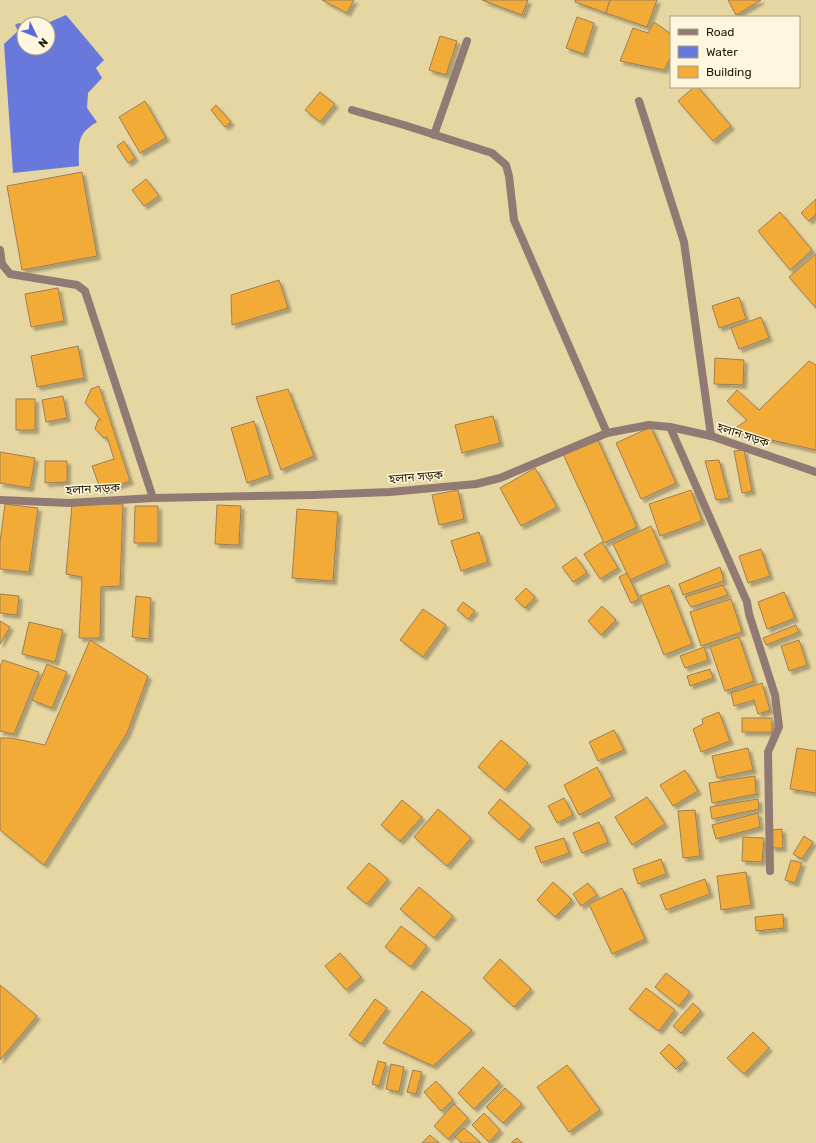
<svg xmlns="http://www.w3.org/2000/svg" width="816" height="1143" font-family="Rubik,'Noto Sans Bengali',sans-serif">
<defs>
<filter id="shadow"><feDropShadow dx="3.5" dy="3.5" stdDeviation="1" flood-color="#0004"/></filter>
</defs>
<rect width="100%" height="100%" fill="#e5d6a2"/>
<!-- water -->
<path fill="#6979db" d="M66 15 104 60 96 68 102 78 88 93 87 108 97 122C76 134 79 144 79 166L13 173 4 44 18 31 15 25 19 23 24 25V48H48V24H45Z"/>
<!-- building -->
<g fill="#f3ab38" stroke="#9d7e55" filter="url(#shadow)">
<path d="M322 0H354L347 13Z"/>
<path d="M482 0H528L522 15Z"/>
<path d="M575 0H610L606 13 575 2Z"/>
<path d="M610 0H657L647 27 606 13Z"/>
<path d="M728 0H761L736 15Z"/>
<path d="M577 17 594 23 584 54 566 48Z"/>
<path d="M654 22 671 34V57L664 70 620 61 633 28 648 33Z"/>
<path d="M440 36 457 41 446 75 429 70Z"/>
<path d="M694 87H698L731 126 713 141 678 101Z"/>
<path d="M320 92 335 104 320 122 305 110Z"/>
<path d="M145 101 166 138 140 153 119 117Z"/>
<path d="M216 105 231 122 225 127 211 110Z"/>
<path d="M124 141 135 158 128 163 117 146Z"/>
<path d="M82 172 97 256 22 270 7 186Z"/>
<path d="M146 179 159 196 144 206 132 190Z"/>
<path d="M816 199V214L809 221 801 213Z"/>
<path d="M780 212 812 250 790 270 758 231Z"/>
<path d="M816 254V308L789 277Z"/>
<path d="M279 280 288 308 232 325 231 295Z"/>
<path d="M58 288 64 321 31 327 25 294Z"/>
<path d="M739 297 746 319 719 328 712 306Z"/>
<path d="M761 317 769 338 739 349 731 328Z"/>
<path d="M78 346 84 378 37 387 31 356Z"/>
<path d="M715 358 744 360 743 385 714 384Z"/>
<path d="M809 361 816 365V450L731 431 747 420 727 401 737 390 759 410Z"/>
<path d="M99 386 130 481 101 491 92 466 114 459 107 437 104 438 95 429 98 420H101L85 403 91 389Z"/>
<path d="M288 389 314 456 281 470 256 397Z"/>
<path d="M63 396 67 418 46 422 42 400Z"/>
<rect x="16" y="399" width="19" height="31"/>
<path d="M493 416 500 443 462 453 455 425Z"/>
<path d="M254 421 270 475 247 483 231 428Z"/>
<path d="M651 427 676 483 641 499 616 443Z"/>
<path d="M597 438 637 527 604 543 563 454Z"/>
<path d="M744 450 752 491 742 493 734 451Z"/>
<path d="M0 452 35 458 30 488 0 483Z"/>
<path d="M719 460 729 498 716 500 705 461Z"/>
<path d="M45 461H67V482L45 483Z"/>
<path d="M535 468 557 507 521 526 500 488Z"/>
<path d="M458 490 464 519 439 525 432 495Z"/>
<path d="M691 490 702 521 660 536 649 504Z"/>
<path d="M5 504 38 508 29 572 0 569V542Z"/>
<path d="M72 504H123L120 586 101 587 100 638H79L82 577 66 574Z"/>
<path d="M217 505 241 506 239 545 215 544Z"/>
<path d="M135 506H158V543H134Z"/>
<path d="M297 509 338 512 333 581 292 578Z"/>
<path d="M651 526 667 563 630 580 613 544Z"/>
<path d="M479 532 488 562 461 571 451 541Z"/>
<path d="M602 542 618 568 600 579 584 554Z"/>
<path d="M761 549 770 576 748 583 739 556Z"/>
<path d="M576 557 587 573 573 582 562 567Z"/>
<path d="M720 567 724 581 683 595 679 584Z"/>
<path d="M627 573 639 599 631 603 619 577Z"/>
<path d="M669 585 692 644 664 655 640 596Z"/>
<path d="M723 585 728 595 691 607 685 597Z"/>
<path d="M526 588 535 597 525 608 515 599Z"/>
<path d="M784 592 795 618 767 629 758 602Z"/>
<path d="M0 594 19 596 17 615 0 613Z"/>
<path d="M136 596 151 598 149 639 132 637Z"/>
<path d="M731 599 742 632 701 646 690 612Z"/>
<path d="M463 602 475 611 468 619 457 610Z"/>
<path d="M602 606 616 620 601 635 588 621Z"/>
<path d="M423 609 446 625 423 657 400 640Z"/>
<path d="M0 621 10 627 0 644Z"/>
<path d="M29 622 63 630 55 662 22 654Z"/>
<path d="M796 625 799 632 766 645 763 638Z"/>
<path d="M739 637 754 681 725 691 710 647Z"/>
<path d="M90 640 148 676 127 733 44 865 0 830V738H11L45 745Z"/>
<path d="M799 640 807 665 789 671 781 646Z"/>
<path d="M704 647 708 660 685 668 680 656Z"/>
<path d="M3 660 39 672 14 734 0 731V666Z"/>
<path d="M47 664 67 672 52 708 32 700Z"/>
<path d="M710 669 713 678 690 686 687 676Z"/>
<path d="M762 683 770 710 758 714 754 700 734 706 731 693Z"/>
<path d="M719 712 730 741 701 752 693 729 703 724 702 719Z"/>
<rect x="742" y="718" width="30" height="14"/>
<path d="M614 730 624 750 598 761 589 742Z"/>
<path d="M501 740 528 763 505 790 478 767Z"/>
<path d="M748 748 753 770 717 778 712 756Z"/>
<path d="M797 748 816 751V793L790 789Z"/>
<path d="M597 767 612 797 579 815 564 785Z"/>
<path d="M685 770 698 791 673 806 660 785Z"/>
<path d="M755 776 756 794 712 803 709 783Z"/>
<path d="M647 797 665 824 632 845 615 817Z"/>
<path d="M564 798 573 815 557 823 548 806Z"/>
<path d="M500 799 531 826 519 840 488 813Z"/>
<path d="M758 799 759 809 712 819 710 807Z"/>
<path d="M402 800 422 817 400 841 381 825Z"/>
<path d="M438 809 471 838 447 866 414 837Z"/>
<path d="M695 810 700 856 683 858 678 811Z"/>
<path d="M758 813 760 827 716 839 712 825Z"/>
<path d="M599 822 608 842 582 853 573 833Z"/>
<path d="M782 829 783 848H772L771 830Z"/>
<path d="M804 836 813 842 802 859 793 854Z"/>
<path d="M743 837 764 838 762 862 742 861Z"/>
<path d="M564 838 569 853 541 863 535 847Z"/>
<path d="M661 859 666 874 638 884 633 869Z"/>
<path d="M791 860 802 863 795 883 785 880Z"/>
<path d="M369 863 388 879 367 904 347 888Z"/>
<path d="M746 872 751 905 721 910 717 876Z"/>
<path d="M705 879 710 894 666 910 660 895Z"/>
<path d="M553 882 572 900 555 917 537 900Z"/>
<path d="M588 883 597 895 581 906 573 894Z"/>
<path d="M419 887 453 916 434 938 400 909Z"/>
<path d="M622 888 645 939 612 954 589 904Z"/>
<path d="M783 914 784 928 756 931 755 917Z"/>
<path d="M401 926 427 946 411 967 385 947Z"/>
<path d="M340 953 361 977 346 990 325 966Z"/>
<path d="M500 959 531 989 514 1007 483 978Z"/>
<path d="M666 973 690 992 679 1006 655 987Z"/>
<path d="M0 985 37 1016 0 1060Z"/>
<path d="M646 988 675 1010 659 1031 629 1009Z"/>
<path d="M422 991 472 1030 433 1066 383 1043Z"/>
<path d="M375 999 387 1008 361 1044 349 1035Z"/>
<path d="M693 1003 701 1011 681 1033 673 1026Z"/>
<path d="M753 1032 769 1048 744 1074 727 1058Z"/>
<path d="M669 1044 685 1060 676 1069 660 1053Z"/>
<path d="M378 1061 386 1063 379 1086 372 1084Z"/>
<path d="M391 1064 404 1067 399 1092 386 1089Z"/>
<path d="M567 1065 600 1110 569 1132 537 1087Z"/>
<path d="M483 1067 500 1083 474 1109 458 1093Z"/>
<path d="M413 1070 422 1072 416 1094 407 1092Z"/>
<path d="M436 1081 453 1100 441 1111 424 1092Z"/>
<path d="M505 1088 522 1104 503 1123 486 1107Z"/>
<path d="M454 1104 468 1118 448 1139 434 1126Z"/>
<path d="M484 1113 500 1130 489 1142 472 1125Z"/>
<path d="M464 1128 481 1143H462L455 1137Z"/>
<path d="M430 1135 439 1143H422Z"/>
<path d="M517 1138 522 1143H511Z"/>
</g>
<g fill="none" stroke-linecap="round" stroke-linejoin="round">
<!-- minor -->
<g stroke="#927a74" stroke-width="8">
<path d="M639 101 684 242 711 436"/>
<path d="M352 110 404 125 492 153 506 165 509 176 514 220 607 433"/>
<path d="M434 135 467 41"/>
<path d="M0 250 2 264 10 274 77 285 85 291 153 498"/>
<path d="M670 427 747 602 749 614 775 695 779 727 768 752 770 871"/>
<path d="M0 500 69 503 153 498 313 495 390 492 476 484 500 478 607 433 649 425 670 427 711 436 816 472"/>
</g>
</g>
<g text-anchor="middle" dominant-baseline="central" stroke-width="3" stroke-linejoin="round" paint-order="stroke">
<!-- street labels -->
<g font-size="12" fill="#201b07" stroke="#fef7dd">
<text transform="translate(743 435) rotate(18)">হলান সড়ক</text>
<text transform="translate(416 477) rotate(-5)">হলান সড়ক</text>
<text transform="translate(93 489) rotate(-3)">হলান সড়ক</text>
</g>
</g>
<!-- legend -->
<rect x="670" y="16" width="130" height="72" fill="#fef7dd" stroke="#a59f87"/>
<rect x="678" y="29" width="20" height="6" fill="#927a74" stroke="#a59f87"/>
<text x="706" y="36" font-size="12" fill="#201b07">Road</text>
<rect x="678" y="46" width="20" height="12" fill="#6979db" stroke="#a59f87"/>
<text x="706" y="56" font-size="12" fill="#201b07">Water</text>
<rect x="678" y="66" width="20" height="12" fill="#f3ab38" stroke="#a59f87"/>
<text x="706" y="76" font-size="12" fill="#201b07">Building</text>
<!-- north arrow -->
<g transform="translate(36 36) rotate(133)"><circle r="19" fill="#fef7dd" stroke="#a59f87"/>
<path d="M0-3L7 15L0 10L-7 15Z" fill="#5a68df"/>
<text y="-6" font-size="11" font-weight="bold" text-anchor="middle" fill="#201b07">N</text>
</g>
</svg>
